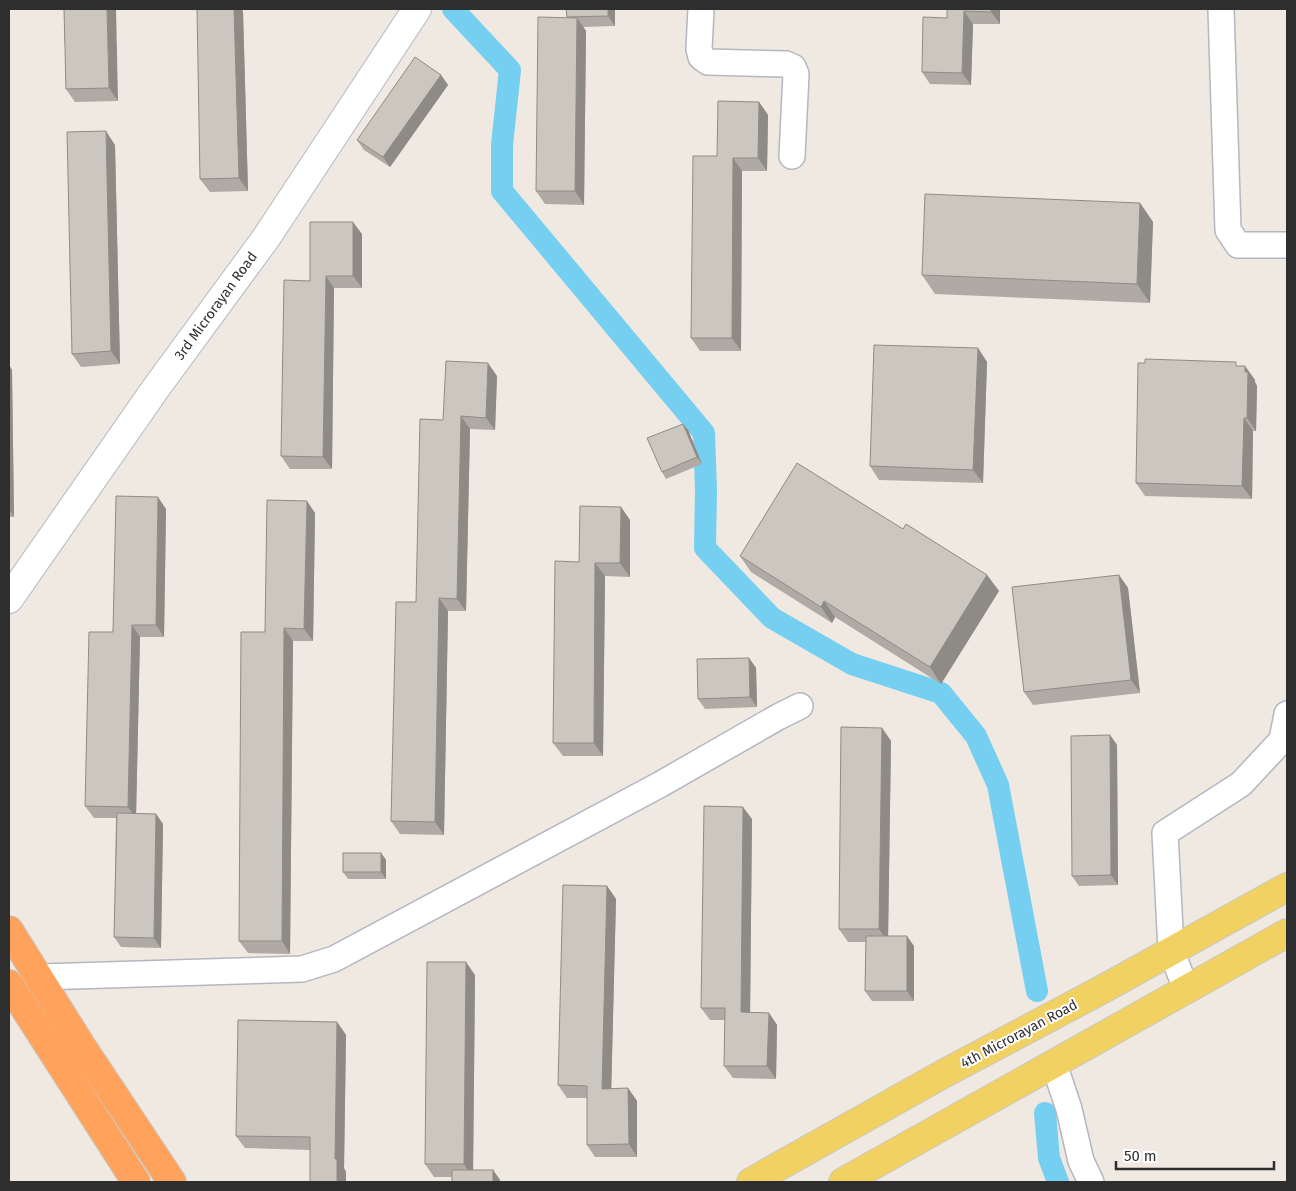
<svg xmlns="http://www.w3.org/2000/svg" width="1296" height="1191" font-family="'Fira Sans',sans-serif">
<rect width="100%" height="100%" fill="#efe9e1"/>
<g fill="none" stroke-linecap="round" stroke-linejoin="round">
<!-- canal -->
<g stroke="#75cff0" stroke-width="22">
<path d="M453 9 510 70 502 145V191L704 433 706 490 705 548 772 618 852 664 941 693 976 736 998 785 1037 991"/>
<path d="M1045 1113 1049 1158 1058 1182"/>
</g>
<defs>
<g id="street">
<path d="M701 9 699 49 701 57 708 62 786 64 793 67 796 74 792 156"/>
<path d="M1221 9 1228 230 1238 245H1287"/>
<path d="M39 977 302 969 334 959 661 784 778 717 800 706"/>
<path d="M1186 989 1171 950 1165 833 1241 784 1282 740 1287 714"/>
<path d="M1054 1064 1069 1109 1081 1161 1091 1182"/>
</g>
<path id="secondary" d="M9 599 156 388 266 238 417 9"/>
<g id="primary">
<path d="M751 1182 943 1074 1103 989 1287 887"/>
<path d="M843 1182 1287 933"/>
</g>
<g id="highway">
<path d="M9 930 81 1045 172 1182"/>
<path d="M9 984 136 1182"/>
</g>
</defs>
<!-- street casing -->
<use href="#street" stroke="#b4b7c1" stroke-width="28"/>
<!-- secondary casing -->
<use href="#secondary" stroke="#b4b7c1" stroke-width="30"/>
<!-- primary casing -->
<use href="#primary" stroke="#c9c9c9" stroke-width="30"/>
<!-- highway casing -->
<use href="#highway" stroke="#c9c9c9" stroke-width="30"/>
<!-- street -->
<use href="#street" stroke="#fff" stroke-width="25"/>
<!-- secondary -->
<use href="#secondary" stroke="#fff" stroke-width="28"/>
<!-- primary -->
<use href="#primary" stroke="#f2d163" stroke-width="28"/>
<!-- highway -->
<use href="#highway" stroke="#ffa35c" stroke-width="28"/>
</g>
<!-- wall -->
<g fill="#afaba4">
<path d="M64 9 118 101 75 102 66 89Z"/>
<path d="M566 9H615V26L583 27 586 31 584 205 545 204 536 191 567 18Z"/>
<path d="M947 9H1000V24H973L971 85 930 84 922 72 947 18Z"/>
<path d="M243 11 248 191 210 192 200 179Z"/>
<path d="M441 75 448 85 390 167 364 150 357 140Z"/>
<path d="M759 102 768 115 767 171H742L741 351H700L691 338 717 156Z"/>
<path d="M115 145 120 364 81 367 72 354Z"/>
<path d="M1140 203 1153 222 1150 303 935 294 922 275Z"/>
<path d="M362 234V288H334L332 469H290L281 456 310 281Z"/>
<path d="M978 348 987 362 983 483 879 480 870 466Z"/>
<path d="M9 365 12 370 14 517H9Z"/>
<path d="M1239 366H1245L1255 380V382L1257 386 1256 431H1253L1252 499 1145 496 1136 483Z"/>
<path d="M497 376 495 430 470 429 466 611H448L444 835 400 834 391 821 416 602 443 420Z"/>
<path d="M683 424 688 430 702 464 666 479 662 472Z"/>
<path d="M621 507 630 520V577L605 576 603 756H563L553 743 579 562Z"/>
<path d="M166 509 164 637H140L136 814H156L163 824 161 948 121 947 114 937 116 818H94L85 806 113 632Z"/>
<path d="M315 513 313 641H293L290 954 248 953 239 941 265 632Z"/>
<path d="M903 529 987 575 999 591 941 684 835 617 832 623 751 572 740 556Z"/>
<path d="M1119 575 1128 588 1140 693 1033 705 1024 692Z"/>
<path d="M749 658 756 668 757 707 705 709 698 699Z"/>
<path d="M882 728 891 741 888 936 914 946V1001H872L865 991 866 942H848L839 929Z"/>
<path d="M1110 735 1117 745 1118 885 1079 886 1072 876Z"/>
<path d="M752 819 750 1012 769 1013 777 1025 776 1079 733 1078 724 1066 725 1020H710L701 1008Z"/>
<path d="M381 853 386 860V879H348L343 872Z"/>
<path d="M607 886 616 899 611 1089 628 1088 637 1101V1157H595L587 1145V1098H567L558 1085Z"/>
<path d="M475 975 473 1170H493L500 1180 452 1177H434L425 1164Z"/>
<path d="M337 1022 346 1035 344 1168 346 1172 310 1150 245 1148 236 1136Z"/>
</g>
<!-- shaded-wall -->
<g fill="#8e8b86">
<path d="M107 9H116L118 101 109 88Z"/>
<path d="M234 9H241L243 11 248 191 239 178Z"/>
<path d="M608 9H615V26L608 16Z"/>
<path d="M991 9H1000V24L991 12Z"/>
<path d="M964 11 973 24 971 85 962 73Z"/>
<path d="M577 18 586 31 584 205 575 191Z"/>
<path d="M441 75 448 85 390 167 383 157Z"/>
<path d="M759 102 768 115 767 171 758 158Z"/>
<path d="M106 131 115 145 120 364 111 351Z"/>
<path d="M733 158 742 171 741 351 732 338Z"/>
<path d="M1140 203 1153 222 1150 303 1137 284Z"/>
<path d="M353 222 362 234V288L353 276Z"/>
<path d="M326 276 334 288 332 469 323 457Z"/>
<path d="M978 348 987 362 983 483 973 470Z"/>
<path d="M488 363 497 376 495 430 486 418Z"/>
<path d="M9 365 12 370 14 517 9 509Z"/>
<path d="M1245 366 1255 380V382L1257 386 1256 431 1247 418 1245 372Z"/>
<path d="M461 416 470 429 466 611 457 599Z"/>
<path d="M1244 418 1253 431 1252 499 1242 486Z"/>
<path d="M683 424 688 430 702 464 697 457Z"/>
<path d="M158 497 166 509 164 637 156 625Z"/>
<path d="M307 501 315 513 313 641 304 629Z"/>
<path d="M621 507 630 520V577L620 563Z"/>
<path d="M595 563 605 576 603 756 594 743Z"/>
<path d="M987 575 999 591 941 684 930 667Z"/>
<path d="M1119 575 1128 588 1140 693 1131 680Z"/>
<path d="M439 598 448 611 444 835 435 822Z"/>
<path d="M824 601 835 617 832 623 821 607Z"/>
<path d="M132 625 140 637 136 819 128 807Z"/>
<path d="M284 628 293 641 290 954 282 941Z"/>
<path d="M749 658 756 668 757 707 750 697Z"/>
<path d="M882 728 891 741 888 943 879 929Z"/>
<path d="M1110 735 1117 745 1118 885 1111 875Z"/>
<path d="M743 807 752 819 750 1024 741 1012Z"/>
<path d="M156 814 163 824 161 948 154 938Z"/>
<path d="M381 853 386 860V879L381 872Z"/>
<path d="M607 886 616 899 611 1101 602 1089Z"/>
<path d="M907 936 914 946V1001L907 991Z"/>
<path d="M466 962 475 975 473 1178 464 1164Z"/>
<path d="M769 1013 777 1025 776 1079 767 1066Z"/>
<path d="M337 1022 346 1035 344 1168 346 1172V1182H337L335 1159Z"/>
<path d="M628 1088 637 1101V1157L629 1144Z"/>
<path d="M493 1170 500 1180V1182H493Z"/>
</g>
<!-- building -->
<g fill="#cbc7bf" stroke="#8e8b86">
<path d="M64 9H107L109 88 66 89Z"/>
<path d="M197 9H234L239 178 200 179Z"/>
<path d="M566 9H608V16L567 17Z"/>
<path d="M947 9H991V12L964 11 962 73 922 72 923 17 947 18Z"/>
<path d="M538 17 577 18 575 191H536Z"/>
<path d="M415 57 441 75 383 157 357 140Z"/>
<path d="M718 101 759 102 758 158H733L732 338H691L693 156H717Z"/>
<path d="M106 131 111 351 72 354 67 132Z"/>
<path d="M925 194 1140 203 1137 284 922 275Z"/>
<path d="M310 222H353V276H326L323 457 281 456 284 280 310 281Z"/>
<path d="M874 345 978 348 973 470 870 466Z"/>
<path d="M1145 359 1236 362V366H1245V372H1248L1247 418H1244L1242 486 1136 483 1138 363H1145Z"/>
<path d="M446 361 488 363 486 418 461 416 457 599 439 598 435 822 391 821 396 602H416L420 419 443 420Z"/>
<path d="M683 424 697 457 662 472 647 438Z"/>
<path d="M797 463 903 529 906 524 987 575 930 667 824 601 821 607 740 556Z"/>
<path d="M116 496 158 497 156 625H132L128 807 85 806 89 632H113Z"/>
<path d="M267 500 307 501 304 629 284 628 282 941H239L241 632H265Z"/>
<path d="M580 506 621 507 620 563H595L594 743H553L555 561 579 562Z"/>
<path d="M1119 575 1131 680 1024 692 1012 587Z"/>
<path d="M749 658 750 697 698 699 697 659Z"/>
<path d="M841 727 882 728 879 929H839Z"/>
<path d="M1110 735 1111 875 1072 876 1071 736Z"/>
<path d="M704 806 743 807 741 1012 769 1013 767 1066H724L725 1008H701Z"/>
<path d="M117 813 156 814 154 938 114 937Z"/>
<rect x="343" y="853" width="38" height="19"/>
<path d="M563 885 607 886 602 1089 628 1088 629 1144 587 1145V1086L558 1085Z"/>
<path d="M866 936H907V991H865Z"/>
<path d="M427 962H466L464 1164H425Z"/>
<path d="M238 1020 337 1022 335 1159H337V1182H310V1137L236 1136Z"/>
<rect x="452" y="1170" width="41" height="12"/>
</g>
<g text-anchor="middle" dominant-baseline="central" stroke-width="4" stroke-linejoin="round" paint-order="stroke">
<!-- street labels -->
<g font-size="14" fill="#2e2e2e" stroke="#fff">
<text transform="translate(216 306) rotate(-54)">3rd Microrayan Road</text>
<text transform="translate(1019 1034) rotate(-28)">4th Microrayan Road</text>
</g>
</g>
<!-- border -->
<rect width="1296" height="1191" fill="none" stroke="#2e2e2e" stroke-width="20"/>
<!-- scale -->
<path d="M1116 1161v8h158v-8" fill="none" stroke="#2e2e2e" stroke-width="2.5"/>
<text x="1124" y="1161" font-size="15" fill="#2e2e2e" stroke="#ffffff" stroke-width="4" paint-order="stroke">50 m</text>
</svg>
